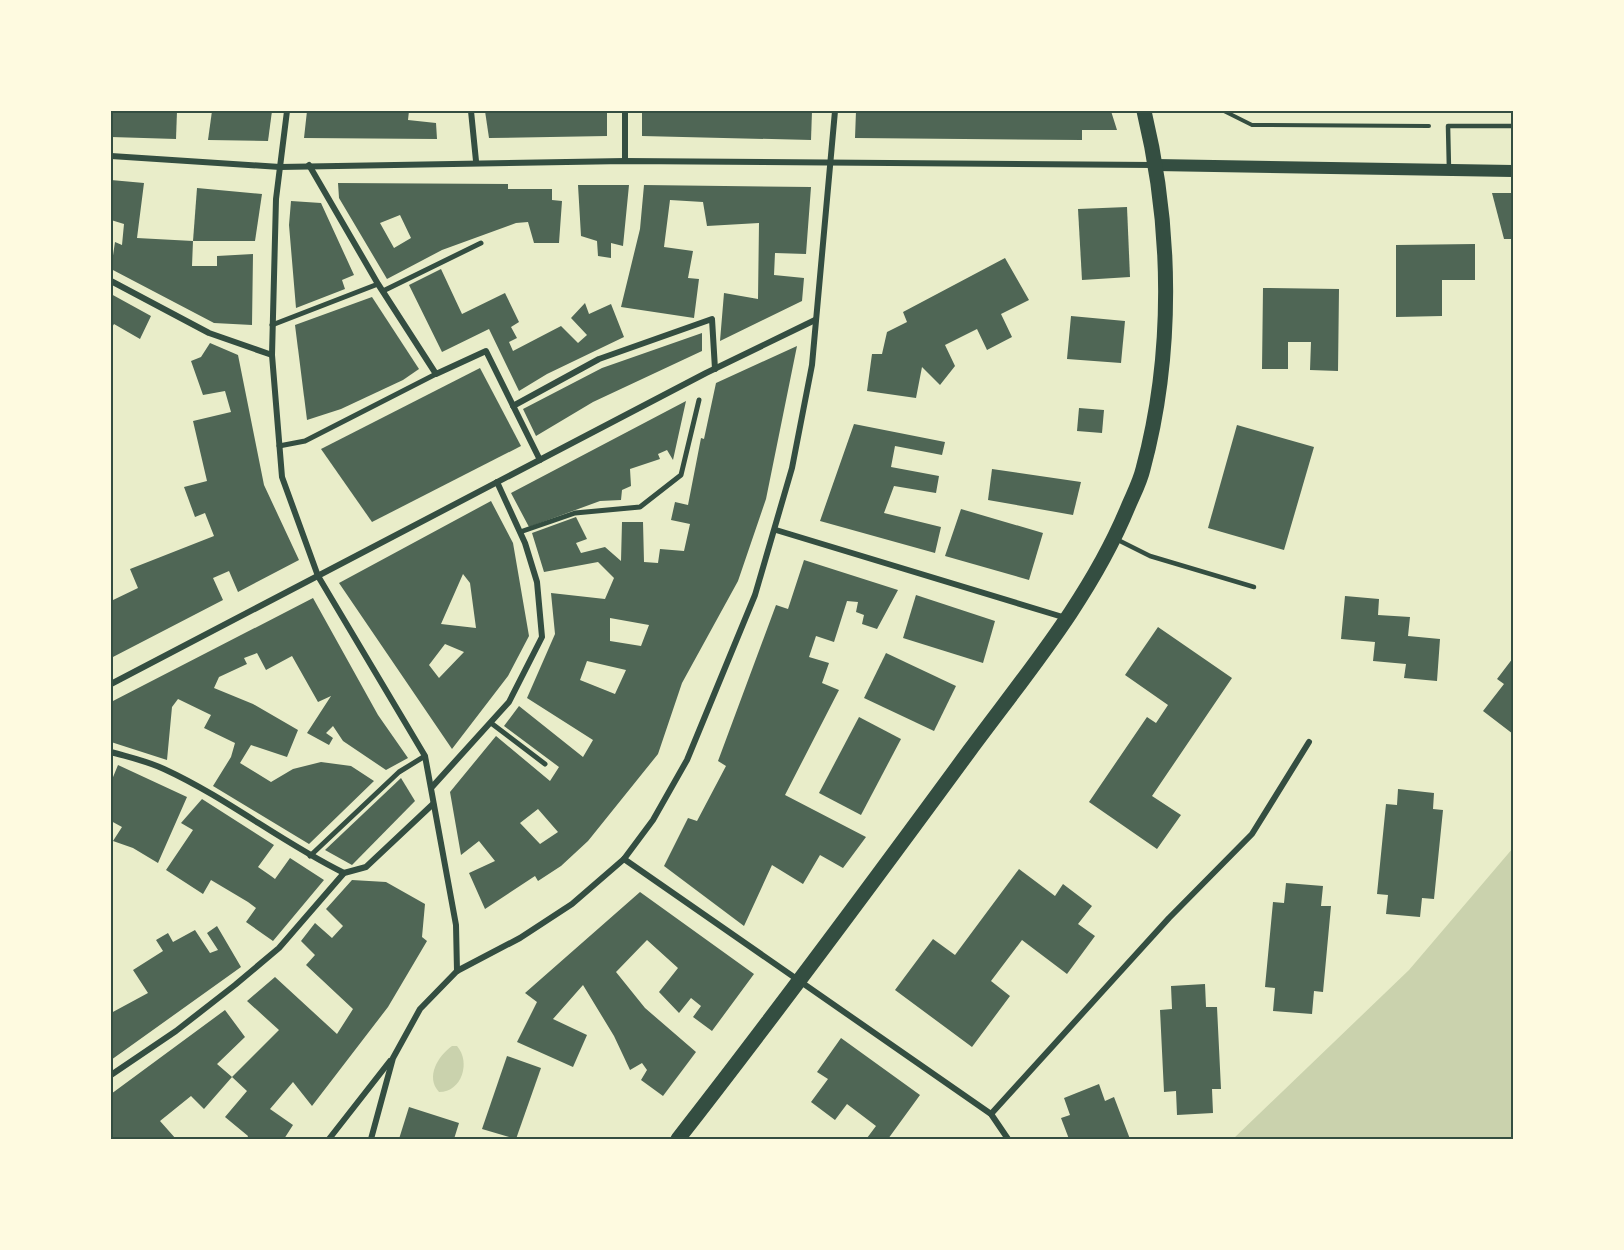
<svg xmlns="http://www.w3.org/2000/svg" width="1624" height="1250" font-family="'Roboto Condensed',sans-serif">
<rect width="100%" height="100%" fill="#e9edc9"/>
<!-- green -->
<g fill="#cad2ad">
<path d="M1513 848V1139H1233L1409 970Z"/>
<path d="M452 1046H457C471 1062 462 1092 439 1092 425 1077 438 1056 452 1046Z"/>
</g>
<!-- building -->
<g fill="#4f6655" fill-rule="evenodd">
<path d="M111 111H177L176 139 111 137Z"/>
<path d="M212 111H272L268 141 208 140Z"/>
<path d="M307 111H409L408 120 436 123 437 139 304 138Z"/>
<path d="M485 111H607V136L489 138Z"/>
<path d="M642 111H812L811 140 642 136Z"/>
<path d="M856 111H1111L1117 130H1082V140L855 138Z"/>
<path d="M111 180 144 183 137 238 193 241 192 266H217V256L253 254 252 325 214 323 111 269 115 242 122 245 124 224 111 220Z"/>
<path d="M338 183 508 184V189H552V200L562 201 559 243H534L528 222 516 223 442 250 387 279 339 198ZM400 215 411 238 394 248 380 223Z"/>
<path d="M578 185H629L623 246 611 243V258L598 256 597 241 581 236Z"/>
<path d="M644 185 811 187 806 254 775 253 774 275 804 278 802 301 720 341 724 293 758 299 759 223 707 226 703 202 670 200 664 247 693 251 688 278 699 279 694 318 621 307 640 229Z"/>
<path d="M197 188 262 194 255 241H193Z"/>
<path d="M1492 193H1513V239H1504Z"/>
<path d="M291 201 321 203 354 275 342 280 345 289 296 308 289 225Z"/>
<path d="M1127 207 1130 277 1082 280 1078 209Z"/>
<path d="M1475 244V280H1442V316L1396 317V245Z"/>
<path d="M1005 258 1029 300 1001 314 1012 337 987 350 977 329 945 345 955 366 940 385 922 367 916 398 867 391 872 354H882L887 332 907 322 903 312Z"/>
<path d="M441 269 462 314 505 293 519 322 511 327 517 338 509 342 513 351 561 326 578 343 587 335 571 318 585 303 589 314 611 304 624 337 547 374 519 391 489 329 442 352 409 285Z"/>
<path d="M1263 288 1339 289 1338 371 1310 370 1311 342H1288V369H1262Z"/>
<path d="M111 294 151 316 140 339 114 324 111 329Z"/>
<path d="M372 297 419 369 403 380 341 409 307 420 295 325Z"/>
<path d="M1071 316 1125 321 1121 363 1067 359Z"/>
<path d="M702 333V351L593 402 536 436 523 409 602 368Z"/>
<path d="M210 343 238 355 264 485 299 560 238 592 229 571 213 578 223 600 111 658V601L138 588 130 569 214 536 205 513 195 517 184 487 207 481 193 421 231 412 225 391 203 395 191 361 201 357Z"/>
<path d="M797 346 766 499 738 581 682 683 658 754 588 841 561 866 538 881 535 876 485 909 469 873 495 861 479 841 461 855 450 792 496 736 550 781 559 767 504 726 519 706 583 757 593 740 527 698 555 634 551 593 605 599 614 578 598 562 544 572 532 533 576 517 587 539 576 543 581 553 605 547 621 561 622 522H643L644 562 658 563 660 549 684 551 690 524 671 520 675 502 688 505 701 438 704 439 716 383ZM610 618 649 625 641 646 610 641ZM587 661 626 670 615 694 580 680ZM538 809 558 832 540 844 520 823Z"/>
<path d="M480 368 521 446 372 522 321 449Z"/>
<path d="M686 401 673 460 667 450 658 454 660 459 630 469 631 486 622 490 621 500 600 501 529 527 511 493Z"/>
<path d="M1079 408 1104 410 1102 433 1077 431Z"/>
<path d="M854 424 945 442 942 455 895 446 891 467 939 476 936 493 894 486 884 513 941 527 935 553 820 521Z"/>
<path d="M1237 425 1314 447 1284 550 1208 528Z"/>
<path d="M992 469 1081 482 1073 515 988 500Z"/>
<path d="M491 501 513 543 529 636 508 676 452 749 339 583ZM463 574 470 583 476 628 441 624ZM445 644 464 652 439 678 429 665Z"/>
<path d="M961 509 1043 533 1029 580 945 556Z"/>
<path d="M804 560 898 590 877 629 862 624 864 615 856 612 858 602 847 601 834 642 816 636 809 657 829 663 822 683 839 690 785 795 866 837 843 868 820 855 803 884 772 865 744 926 664 866 688 818 697 821 726 766 718 761 776 605 788 609Z"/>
<path d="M916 595 995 621 983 663 903 638Z"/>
<path d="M1345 596 1379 599 1378 615 1410 617 1408 636 1440 639 1437 681 1404 678 1406 664 1373 661 1375 642 1341 639Z"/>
<path d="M313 598 378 715 408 758 386 770 343 741 333 726 326 733 333 738 329 745 307 733 331 696 318 702 292 656 266 670 257 653 244 658 247 664 219 677 214 688 253 704 298 730 287 757 251 745 240 763 271 782 293 769 321 762 351 766 374 781 309 844 213 786 231 757 235 743 204 728 211 715 178 699 172 707 167 760 111 742V702Z"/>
<path d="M1158 627 1232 678 1152 796 1181 815 1157 849 1089 802 1147 717 1156 723 1168 705 1125 675Z"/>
<path d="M886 653 956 686 934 731 864 698Z"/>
<path d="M1513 658V734L1483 711 1504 684 1497 679Z"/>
<path d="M859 717 901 739 861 815 819 793Z"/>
<path d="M118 765 187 797 158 863 133 848 113 841 122 827 111 821V782Z"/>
<path d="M401 778 415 801 352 865 325 850Z"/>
<path d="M1398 789 1434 793 1433 809 1443 810 1434 899 1422 898 1420 917 1386 914 1388 895 1377 894 1386 804 1397 805Z"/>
<path d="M202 799 274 845 258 867 271 876 275 879 290 858 324 880 273 941 246 922 256 908 248 902 211 880 203 894 166 870 193 830 181 823Z"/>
<path d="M1019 869 1055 896 1063 884 1092 906 1078 924 1095 936 1067 974 1022 940 991 981 1010 996 972 1047 895 990 933 939 955 955Z"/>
<path d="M352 880 386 882 425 904 422 937 427 941 388 1007 312 1106 293 1082 270 1109 293 1125 284 1139H247L248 1136 225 1117 247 1091 232 1077 279 1030 247 1001 275 977 337 1034 353 1009 306 965 315 955 301 941 315 923 332 938 343 926 326 909Z"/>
<path d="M1286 883 1323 886 1321 906H1331L1323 992 1314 991 1312 1014 1273 1011 1275 988 1265 987 1273 902 1284 903Z"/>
<path d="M640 892 754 974 712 1031 693 1017 701 1006 691 998 679 1013 659 992 678 968 647 940 616 972 645 1008 696 1052 663 1096 641 1080 647 1070 642 1063 630 1070 614 1036 583 985 553 1019 587 1035 573 1067 517 1042 537 1002 525 993Z"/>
<path d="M217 926 241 967 111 1060V1013L148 993 133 970 163 951 156 940 168 933 173 942 195 930 210 953 218 950 207 933Z"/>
<path d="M1205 984 1206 1007H1217L1221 1089H1212L1213 1113 1177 1115 1176 1091 1164 1092 1160 1010 1172 1009 1171 986Z"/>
<path d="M225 1010 245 1037 217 1064 232 1077 204 1109 191 1096 160 1121 176 1139H111V1094Z"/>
<path d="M841 1038 920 1095 888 1139 867 1138 876 1126 847 1104 835 1120 811 1102 828 1079 817 1072Z"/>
<path d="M507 1056 541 1068 516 1139 482 1129Z"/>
<path d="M1099 1084 1105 1101 1114 1097 1130 1139H1069L1061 1118 1070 1115 1064 1098Z"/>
<path d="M409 1107 459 1123 454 1139H399Z"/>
</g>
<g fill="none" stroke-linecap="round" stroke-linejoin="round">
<!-- path -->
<path stroke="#344e41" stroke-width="4" d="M1224 111 1252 125 1429 126"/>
<!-- service -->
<g stroke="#344e41" stroke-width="4.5">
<path d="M1449 170 1448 126H1513"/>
<path d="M1118 540 1150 556 1254 587"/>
</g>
<!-- pedestrian -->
<g stroke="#344e41" stroke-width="5">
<path d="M383 291 481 243"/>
<path d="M272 325 378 284"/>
<path d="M279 446 305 441 436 374"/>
<path d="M520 532 575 513 640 507 681 475 699 400"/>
<path d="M491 723 545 764"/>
<path d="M310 856 399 772 425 756"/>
</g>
<!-- minor -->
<g stroke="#344e41" stroke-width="6">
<path d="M287 111 276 199 272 355 282 477 318 576 425 756 456 925 457 971"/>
<path d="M471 111 476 161"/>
<path d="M625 111V161"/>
<path d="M111 156 280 167 625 161 1154 165"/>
<path d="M309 165 378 284 436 374 486 351 540 460"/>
<path d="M111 281 209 333 272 355"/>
<path d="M513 406 599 359 712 319 715 369"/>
<path d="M776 530 1066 618"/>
<path d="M111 684 706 373 815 320"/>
<path d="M111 752C128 757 147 761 164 769 227 798 281 842 344 873"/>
<path d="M432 787 509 702 542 637 537 582 525 543 497 482"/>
<path d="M624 859 991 1114 1008 1139"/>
<path d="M111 1075 176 1031 235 985 279 948 344 873 366 867 433 804"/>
<path d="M991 1114 1169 918 1252 834 1309 742"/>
<path d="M329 1139 390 1061"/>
<path d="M371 1139 393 1058 420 1009 457 971 520 938 572 904 624 859 653 820 687 760 755 595 792 468 812 365 835 111"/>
</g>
<!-- secondary -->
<path stroke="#344e41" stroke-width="12" d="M1156 165 1513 171"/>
<!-- primary -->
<path stroke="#344e41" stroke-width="15" d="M678 1139C778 1011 874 881 970 750 1027 673 1091 597 1128 507 1133 495 1140 482 1143 469 1174 354 1172 227 1144 111"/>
</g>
<!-- border -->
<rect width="1624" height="1250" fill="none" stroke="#fefae0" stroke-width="225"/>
<rect x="112" y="112" width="1400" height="1026" fill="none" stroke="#344e41" stroke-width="2"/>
</svg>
